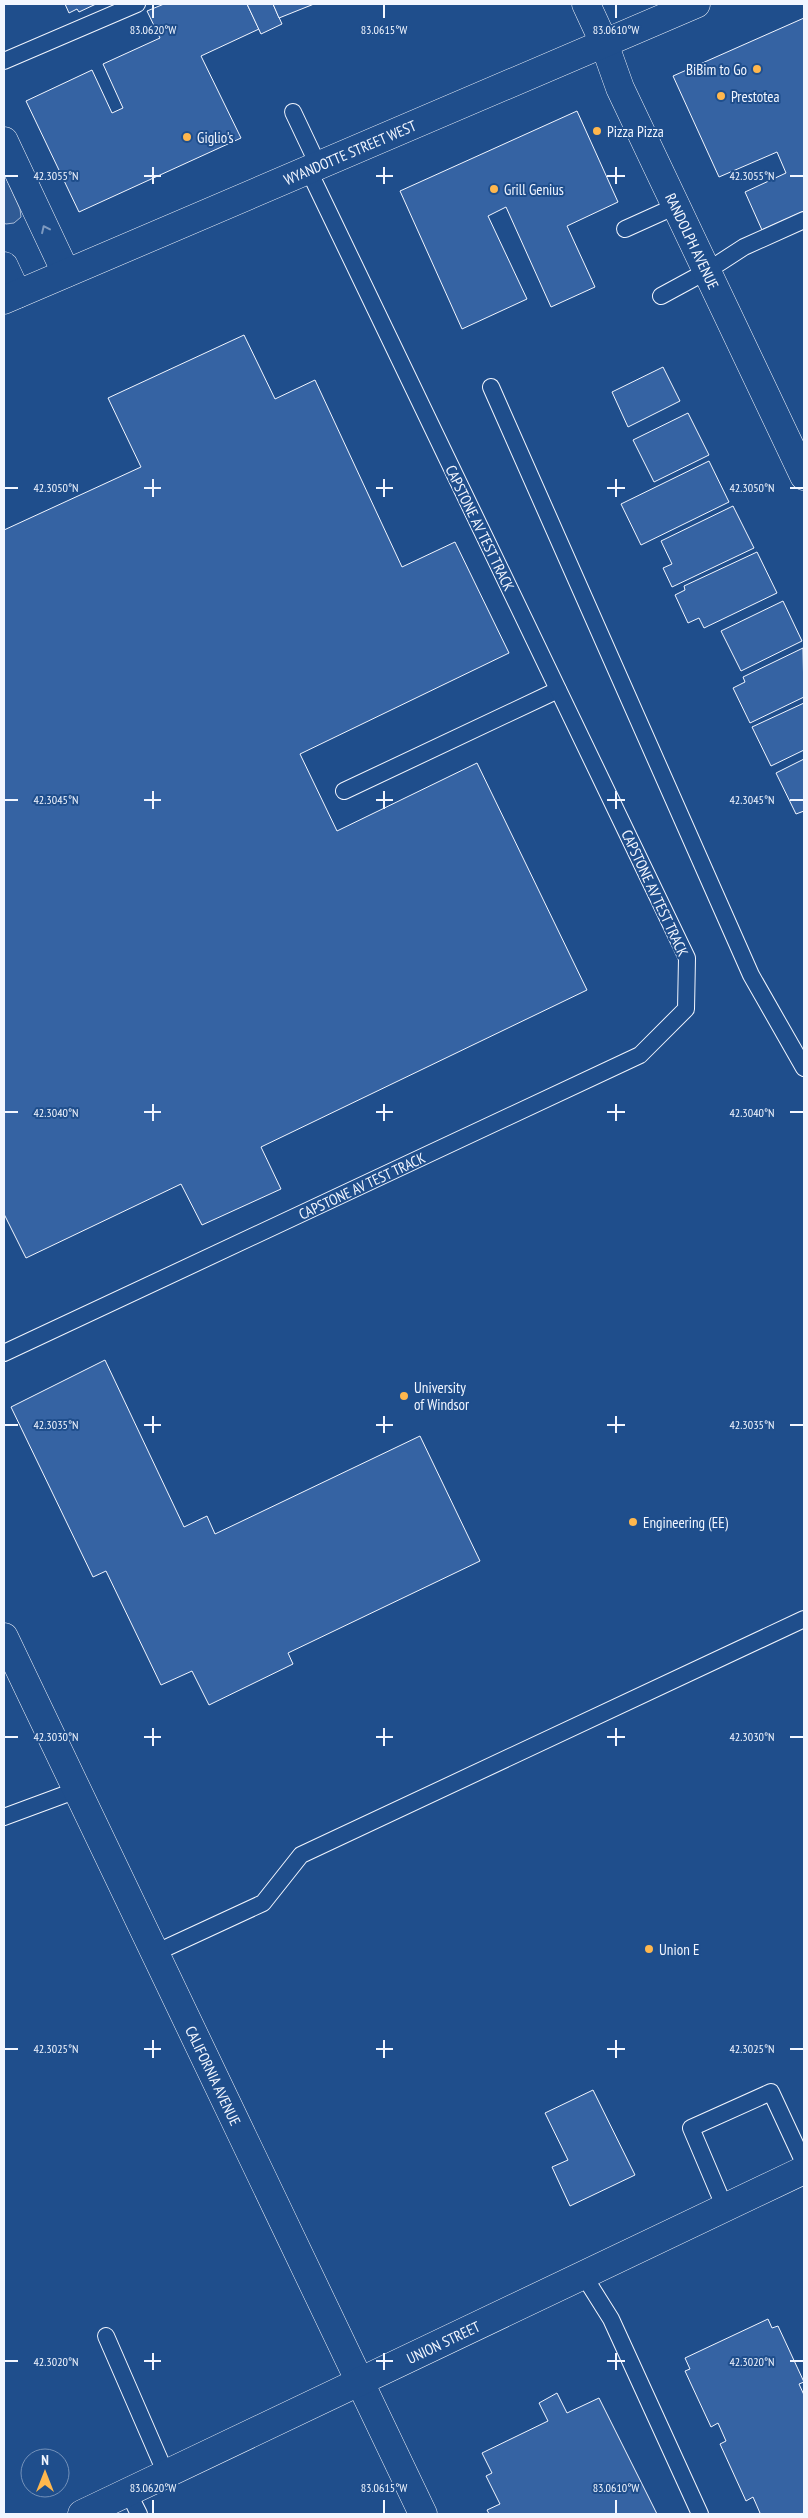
<svg xmlns="http://www.w3.org/2000/svg" width="808" height="2518" font-family="'PT Sans Narrow',sans-serif">
<rect width="100%" height="100%" fill="#1f4e8c"/>
<!-- green -->
<path fill="#305b95" stroke="#a8bbd7" d="M4 174 20 209 21 217 14 223 6 224 4 223Z"/>
<!-- building -->
<g fill="#3563a3" stroke="#f2f6ff">
<path d="M65 4H96L79 12 77 9 69 13Z"/>
<path d="M164 4H247L259 29 201 56 241 138 79 212 26 101 92 70 112 113 123 108 103 64 160 38 147 11Z"/>
<path d="M247 4H273L282 24 261 34Z"/>
<path d="M273 4H314L279 18Z"/>
<path d="M804 18V211L762 230 745 192 786 173 777 152 719 177 673 76Z"/>
<path d="M577 111 618 202 567 226 595 287 551 307 506 207 488 216 527 299 462 329 400 191Z"/>
<path d="M244 335 275 399 315 380 402 567 455 542 509 653 300 754 337 831 477 763 587 990 261 1147 281 1189 202 1225 181 1184 26 1258 4 1214V530L141 467 108 398Z"/>
<path d="M663 367 680 401 628 427 612 392Z"/>
<path d="M688 413 709 455 654 482 633 440Z"/>
<path d="M709 461 729 502 641 545 621 504Z"/>
<path d="M733 506 754 548 672 587 663 568 672 564 661 541Z"/>
<path d="M757 552 777 593 704 628 699 618 688 623 675 595 685 590 684 586Z"/>
<path d="M783 601 802 641 741 671 721 631Z"/>
<path d="M803 648 804 697 750 723 733 688 745 682 743 677Z"/>
<path d="M804 703V750L771 766 752 727Z"/>
<path d="M804 759V811L796 814 776 773Z"/>
<path d="M105 1360 184 1527 207 1516 215 1534 420 1436 480 1561 288 1653 293 1664 209 1705 192 1671 161 1685 106 1571 93 1577 11 1407Z"/>
<path d="M593 2090 635 2175 570 2206 552 2167 568 2160 545 2113Z"/>
<path d="M768 2319 772 2328 778 2326 804 2382 799 2384 804 2395V2514H757L760 2513 753 2497 746 2501 720 2444 726 2441 718 2423 711 2427 685 2371 690 2369 685 2358Z"/>
<path d="M557 2393 567 2413 599 2398 657 2514H489L487 2510 500 2504 486 2476 492 2473 482 2453 548 2421 539 2403Z"/>
</g>
<g fill="none" stroke-linecap="round" stroke-linejoin="round">
<defs>
<g id="service">
<path d="M4 61 137 4"/>
<path d="M293 112 319 167"/>
<path d="M625 229 676 206"/>
<path d="M661 296 707 271 744 247 804 220"/>
<path d="M491 387 751 975 804 1068"/>
<path d="M344 791 558 690"/>
<path id="s1" d="M4 1353 640 1055 686 1009 687 958 309 171"/>
<path d="M4 1817 77 1790"/>
<path d="M155 1953 263 1903 301 1855 804 1619"/>
<path d="M725 2208 691 2128 771 2092 804 2163"/>
<path d="M584 2276 611 2319 700 2514"/>
<path d="M106 2336 166 2474"/>
<path d="M128 2492 139 2514"/>
</g>
<g id="minor">
<path id="s2" d="M586 4 604 43 620 88 804 476"/>
<path d="M4 141 66 273"/>
<path d="M4 266 17 294"/>
<path id="s3" d="M4 1637 423 2514"/>
<path id="s4" d="M82 2514 804 2170"/>
</g>
<g id="secondary">
<path id="s5" d="M4 300 696 4"/>
</g>
</defs>
<!-- service casing -->
<use href="#service" stroke="#f2f6ff" stroke-width="18"/>
<!-- minor casing -->
<use href="#minor" stroke="#f2f6ff" stroke-width="29"/>
<!-- secondary casing -->
<use href="#secondary" stroke="#f2f6ff" stroke-width="29"/>
<!-- service -->
<use href="#service" stroke="#1f4e8c" stroke-width="16"/>
<!-- minor -->
<use href="#minor" stroke="#1f4e8c" stroke-width="28"/>
<!-- secondary -->
<use href="#secondary" stroke="#1f4e8c" stroke-width="28"/>
</g>
<!-- one-way arrows -->
<defs><path id="oneway-chevron" d="M-2-3.5L2.5 0L-2 3.5" fill="none" stroke-width="1.6" stroke-linecap="round" stroke-linejoin="round" transform="scale(1.25)"/></defs>
<use stroke="#7e9ac0" href="#oneway-chevron" transform="translate(45 229) rotate(-115)"/>
<!-- ticks -->
<path fill="none" stroke="#f2f6ff" stroke-width="2" d="M153 5V18M384 5V18M616 5V18M153 167V184M384 167V184M616 167V184M5 176H18M144 176H161M376 176H393M607 176H625M790 176H803M153 479V497M384 479V497M616 479V497M5 488H18M144 488H161M376 488H393M607 488H625M790 488H803M153 791V809M384 791V809M616 791V809M5 800H18M144 800H161M376 800H393M607 800H625M790 800H803M153 1104V1121M384 1104V1121M616 1104V1121M5 1112H18M144 1112H161M376 1112H393M607 1112H625M790 1112H803M153 1416V1433M384 1416V1433M616 1416V1433M5 1425H18M144 1425H161M376 1425H393M607 1425H625M790 1425H803M153 1728V1746M384 1728V1746M616 1728V1746M5 1737H18M144 1737H161M376 1737H393M607 1737H625M790 1737H803M153 2040V2058M384 2040V2058M616 2040V2058M5 2049H18M144 2049H161M376 2049H393M607 2049H625M790 2049H803M153 2353V2370M384 2353V2370M616 2353V2370M5 2361H18M144 2361H161M376 2361H393M607 2361H625M790 2361H803M153 2500V2513M384 2500V2513M616 2500V2513"/>
<!-- markers -->
<g fill="#ffb74d" stroke="#1f4e8c" stroke-width="2">
<circle cx="757" cy="69" r="5"/>
<circle cx="721" cy="96" r="5"/>
<circle cx="597" cy="131" r="5"/>
<circle cx="187" cy="137" r="5"/>
<circle cx="494" cy="189" r="5"/>
<circle cx="404" cy="1396" r="5"/>
<circle cx="633" cy="1522" r="5"/>
<circle cx="649" cy="1949" r="5"/>
</g>
<g text-anchor="middle" dominant-baseline="central" stroke-width="4" stroke-linejoin="round" paint-order="stroke">
<!-- poi labels -->
<g font-size="15" fill="#f2f6ff" stroke="#1f4e8c" text-anchor="start">
<text x="747" y="69" text-anchor="end">BiBim to Go</text>
<text x="731" y="96">Prestotea</text>
<text x="607" y="131">Pizza Pizza</text>
<text x="197" y="137">Giglio's</text>
<text x="504" y="189">Grill Genius</text>
<text x="414" y="1387">University<tspan x="414" dy="17">of Windsor</tspan></text>
<text x="643" y="1522">Engineering (EE)</text>
<text x="659" y="1949">Union E</text>
</g>
<!-- street labels -->
<g font-size="15" fill="#f2f6ff" stroke="#1f4e8c">
<text stroke="none"><textPath href="#s5" startOffset="376">WYANDOTTE STREET WEST</textPath></text>
<text stroke="none"><textPath href="#s2" startOffset="260">RANDOLPH AVENUE</textPath></text>
<text transform="translate(480 528) rotate(64)">CAPSTONE AV TEST TRACK</text>
<text transform="translate(655 893) rotate(65)">CAPSTONE AV TEST TRACK</text>
<text stroke="none"><textPath href="#s1" startOffset="395">CAPSTONE AV TEST TRACK</textPath></text>
<text stroke="none"><textPath href="#s3" startOffset="486">CALIFORNIA AVENUE</textPath></text>
<text stroke="none"><textPath href="#s4" startOffset="400">UNION STREET</textPath></text>
</g>
</g>
<g font-size="12" text-anchor="middle" fill="#f2f6ff" stroke="#1f4e8c" stroke-width="4" stroke-linejoin="round" paint-order="stroke">
<text x="153" y="34">83.0620°W</text>
<text x="384" y="34">83.0615°W</text>
<text x="616" y="34">83.0610°W</text>
<text x="56" y="180">42.3055°N</text>
<text x="752" y="180">42.3055°N</text>
<text x="56" y="492">42.3050°N</text>
<text x="752" y="492">42.3050°N</text>
<text x="56" y="804">42.3045°N</text>
<text x="752" y="804">42.3045°N</text>
<text x="56" y="1117">42.3040°N</text>
<text x="752" y="1117">42.3040°N</text>
<text x="56" y="1429">42.3035°N</text>
<text x="752" y="1429">42.3035°N</text>
<text x="56" y="1741">42.3030°N</text>
<text x="752" y="1741">42.3030°N</text>
<text x="56" y="2053">42.3025°N</text>
<text x="752" y="2053">42.3025°N</text>
<text x="56" y="2366">42.3020°N</text>
<text x="752" y="2366">42.3020°N</text>
<text x="153" y="2492">83.0620°W</text>
<text x="384" y="2492">83.0615°W</text>
<text x="616" y="2492">83.0610°W</text>
</g>
<!-- border -->
<rect width="808" height="2518" fill="none" stroke="#f2f6ff" stroke-width="10"/>
<!-- north arrow -->
<g transform="translate(45 2473)"><circle r="24" fill="#1f4e8c" stroke="#7391ba"/>
<path d="M0-4L9 19L0 12L-9 19Z" fill="#ffb74d"/>
<text y="-8" font-size="14" font-weight="bold" text-anchor="middle" fill="#f2f6ff">N</text>
</g>
</svg>
